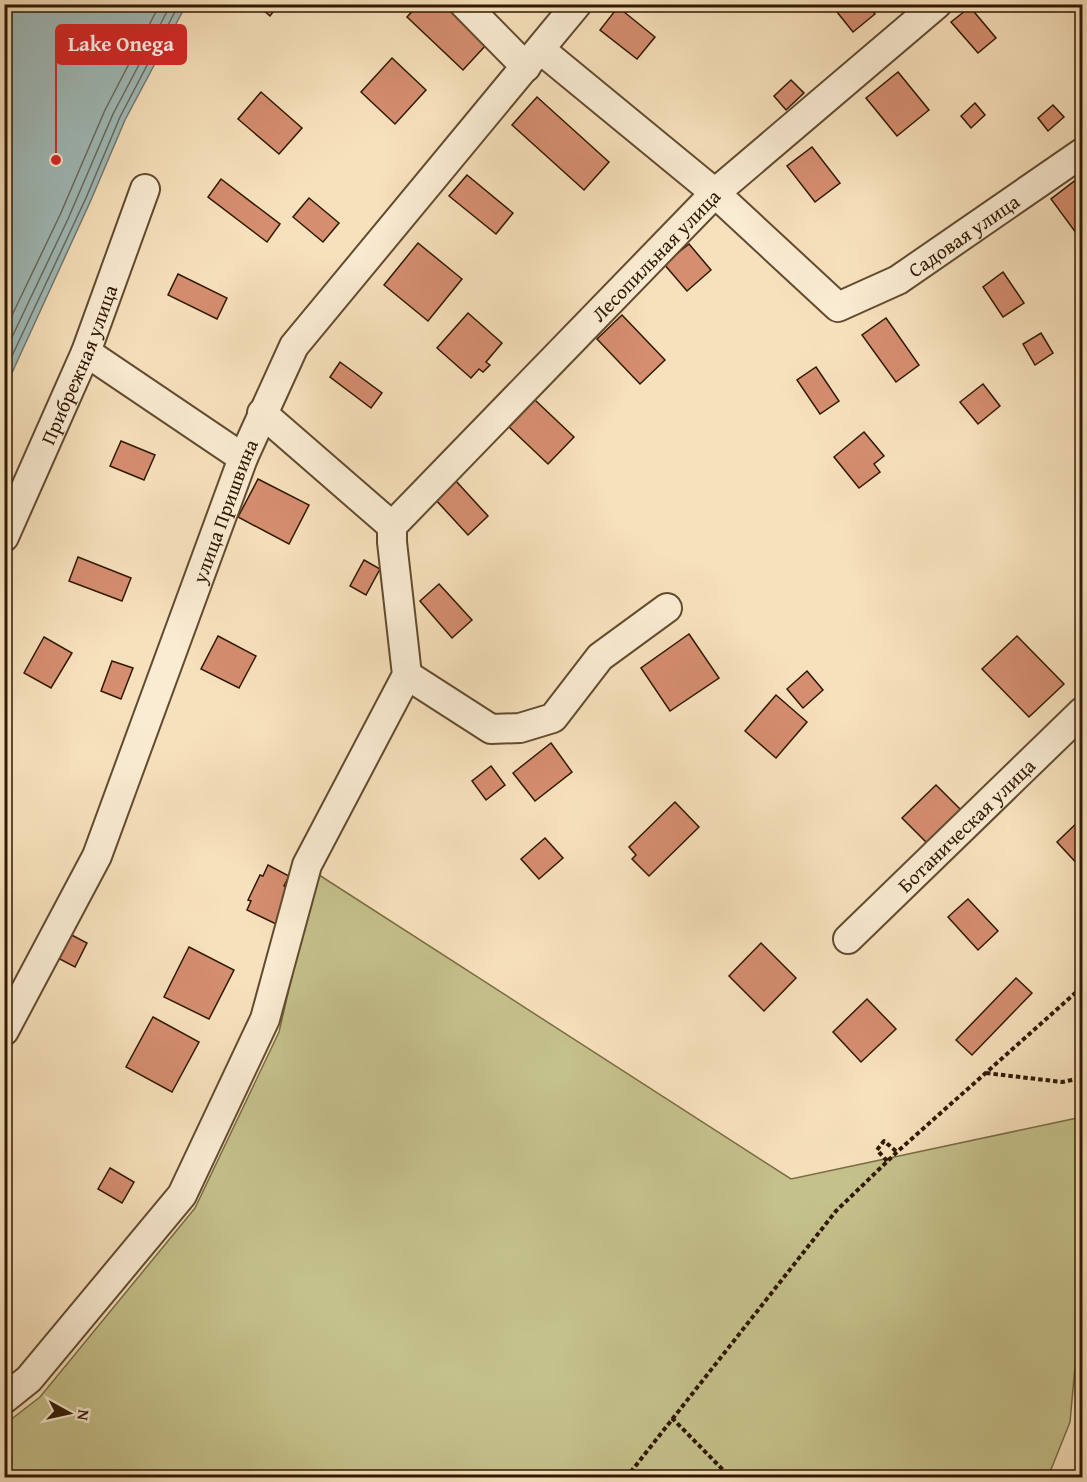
<svg xmlns="http://www.w3.org/2000/svg" width="1087" height="1482" font-family="'Gentium Book Plus',serif">
<rect width="100%" height="100%" fill="#f7e1bc"/>
<filter id="stains"><feTurbulence type="fractalNoise" baseFrequency=".00333" numOctaves="4"/><feColorMatrix values="0 0 0 0 .2 0 0 0 0 .09 0 0 0 0 .02 0 0 0 .5 -.17"/></filter>
<radialGradient id="worn" r=".72"><stop offset=".6" stop-color="#630" stop-opacity="0"/><stop offset="1" stop-color="#630" stop-opacity=".3"/></radialGradient>
<!-- green -->
<path fill="#c5c18b" stroke="#7a6d46" stroke-width="1.5" d="M316 873 791 1179 1082 1117V1338L1076 1356 1070 1422 1048 1477 5 1478V1424L40 1397 195 1208 279 1032Z"/>
<!-- water -->
<path fill="#a0bbba" stroke="#737a70" stroke-width="1.5" d="M5 4 186 5 125 120 91 200 5 388Z"/>
<g fill="none" stroke-linecap="round" stroke-linejoin="round">
<!-- shore -->
<g stroke="#686a5e" stroke-width="1.5">
<path d="M4 332 60 215 105 110 160 4"/>
<path d="M4 354 68 219 113 114 171 4"/>
<path d="M4 373 86 198 120 117 179 4"/>
</g>
</g>
<!-- building -->
<g fill="#d58e70" stroke="#301902" stroke-width="1.5">
<path d="M256 4H279L270 16Z"/>
<path d="M419 4H443L486 45 463 70 407 17Z"/>
<path d="M846 4H867L875 14 853 32 837 12Z"/>
<path d="M618 7 655 37 637 59 600 30Z"/>
<path d="M970 7 996 38 978 53 951 22Z"/>
<path d="M392 58 426 90 395 124 361 92Z"/>
<path d="M898 72 929 110 897 136 866 98Z"/>
<path d="M791 80 804 93 786 110 774 96Z"/>
<path d="M261 92 302 128 279 154 238 119Z"/>
<path d="M537 97 609 162 584 190 512 125Z"/>
<path d="M975 103 985 115 971 128 961 116Z"/>
<path d="M1053 105 1064 117 1048 131 1038 118Z"/>
<path d="M812 147 840 183 815 202 787 166Z"/>
<path d="M467 175 513 213 496 234 449 196Z"/>
<path d="M1081 176 1082 178V241L1051 199Z"/>
<path d="M221 179 280 224 267 242 208 197Z"/>
<path d="M309 198 339 223 323 242 293 217Z"/>
<path d="M418 243 462 279 428 321 384 285Z"/>
<path d="M689 244 711 270 687 291 664 264Z"/>
<path d="M1003 272 1024 303 1003 317 983 287Z"/>
<path d="M178 274 227 298 217 319 168 295Z"/>
<path d="M468 313 502 343 486 362 490 365 483 372 479 369 471 378 437 348Z"/>
<path d="M622 315 665 360 640 384 597 339Z"/>
<path d="M886 318 919 365 896 382 862 335Z"/>
<path d="M1041 333 1053 353 1035 365 1023 344Z"/>
<path d="M340 362 382 393 371 408 330 377Z"/>
<path d="M816 367 839 401 820 414 797 380Z"/>
<path d="M983 384 1000 406 978 424 960 402Z"/>
<path d="M535 400 574 437 548 464 509 427Z"/>
<path d="M864 432 884 456 874 464 880 472 859 488 834 457Z"/>
<path d="M121 441 155 455 144 480 110 466Z"/>
<path d="M258 479 309 505 289 544 238 517Z"/>
<path d="M455 480 488 516 468 535 434 498Z"/>
<path d="M78 557 131 578 122 601 69 581Z"/>
<path d="M364 560 380 569 366 595 350 586Z"/>
<path d="M439 584 472 620 452 638 420 601Z"/>
<path d="M689 634 719 678 670 711 641 668Z"/>
<path d="M218 636 256 656 239 688 201 669Z"/>
<path d="M1017 636 1064 684 1029 717 982 669Z"/>
<path d="M44 637 72 653 51 688 24 673Z"/>
<path d="M112 661 133 668 121 699 101 691Z"/>
<path d="M807 671 823 690 803 708 787 689Z"/>
<path d="M776 695 807 722 776 758 745 731Z"/>
<path d="M551 743 572 772 535 801 513 773Z"/>
<path d="M491 766 505 785 486 800 472 781Z"/>
<path d="M936 785 968 817 934 850 902 818Z"/>
<path d="M675 802 699 827 649 876 632 859 636 855 629 847Z"/>
<path d="M1082 818V869L1057 842Z"/>
<path d="M545 838 563 858 539 879 521 859Z"/>
<path d="M268 865 289 876 284 886 292 890 276 924 247 910 251 901 248 900 260 875 263 876Z"/>
<path d="M968 899 998 931 978 950 948 917Z"/>
<path d="M66 932 87 943 75 967 54 956Z"/>
<path d="M761 943 796 978 764 1011 729 976Z"/>
<path d="M189 947 234 970 209 1019 164 997Z"/>
<path d="M1016 978 1032 993 972 1055 956 1040Z"/>
<path d="M867 999 896 1029 861 1062 833 1032Z"/>
<path d="M153 1017 199 1042 172 1092 126 1067Z"/>
<path d="M110 1168 134 1182 122 1203 98 1189Z"/>
</g>
<g fill="none" stroke-linecap="round" stroke-linejoin="round">
<defs>
<g id="minor">
<path d="M464 4 526 67"/>
<path id="s1" d="M541 50 715 193 838 307 898 280 1082 153"/>
<path d="M86 352 243 458"/>
<path id="s2" d="M392 526 715 193 937 4"/>
<path id="s3" d="M4 537 86 352 145 189"/>
<path d="M407 675 491 729 520 728 553 718 600 657 667 608"/>
<path id="s4" d="M848 939 1082 712"/>
<path id="s5" d="M4 1031 97 856 243 458 294 346 577 4"/>
<path d="M4 1399 29 1379 182 1195 265 1019 307 865 407 675 392 542V526L262 413"/>
</g>
</defs>
<!-- minor casing -->
<use href="#minor" stroke="#624b30" stroke-width="32"/>
<!-- path -->
<g stroke="#301902" stroke-width="4" stroke-dasharray="4.5 3" stroke-linecap="butt">
<path d="M986 1073 1062 1082 1082 1078"/>
<path d="M887 1161 877 1150 884 1141 897 1152"/>
<path d="M672 1418 731 1478"/>
<path d="M626 1478 836 1211 897 1152 1082 987"/>
</g>
<!-- minor -->
<use href="#minor" stroke="#faecd3" stroke-width="28"/>
</g>
<g text-anchor="middle" dominant-baseline="central" stroke-width="4.5" stroke-linejoin="round" paint-order="stroke">
<!-- street labels -->
<g font-size="20" fill="#301902" stroke="#faecd3">
<text stroke="none"><textPath href="#s1" startOffset="538">Садовая улица</textPath></text>
<text stroke="none"><textPath href="#s2" startOffset="378">Лесопильная улица</textPath></text>
<text stroke="none"><textPath href="#s3" startOffset="188">Прибрежная улица</textPath></text>
<text stroke="none"><textPath href="#s5" startOffset="566">улица Пришвина</textPath></text>
<text stroke="none"><textPath href="#s4" startOffset="164">Ботаническая улица</textPath></text>
</g>
</g>
<!-- callouts -->
<path fill="none" stroke="#d62828" stroke-width="2" d="M56 160L56 44"/>
<circle fill="#d62828" stroke="#faecd3" stroke-width="2" cx="56" cy="160" r="6"/>
<rect fill="#d62828" stroke="#d62828" stroke-width="2" x="56" y="25" width="130" height="39" rx="6"/>
<g font-size="21" text-anchor="middle" font-weight="bold" fill="#fff">
<text x="121" y="51">Lake Onega</text>
</g>
<!-- margin -->
<rect width="1087" height="1482" fill="none" stroke="#f7e1bc" stroke-width="24"/>
<rect x="6" y="6" width="1075" height="1470" fill="none" stroke="#301902" stroke-width="3"/>
<rect x="12" y="12" width="1063" height="1458" fill="none" stroke="#301902" stroke-width="1.5"/>
<!-- north arrow -->
<g transform="translate(69 1413) rotate(98)" stroke="#faecd3" stroke-width="4.5" paint-order="stroke">
<path d="M0-4.5L10 22L0 15L-10 22Z" fill="#301902"/>
<text y="-9" font-size="16" font-weight="bold" text-anchor="middle" fill="#301902">N</text>
</g>
<rect width="100%" height="100%" filter="url(#stains)"/>
<rect width="100%" height="100%" fill="url(#worn)"/>
</svg>
